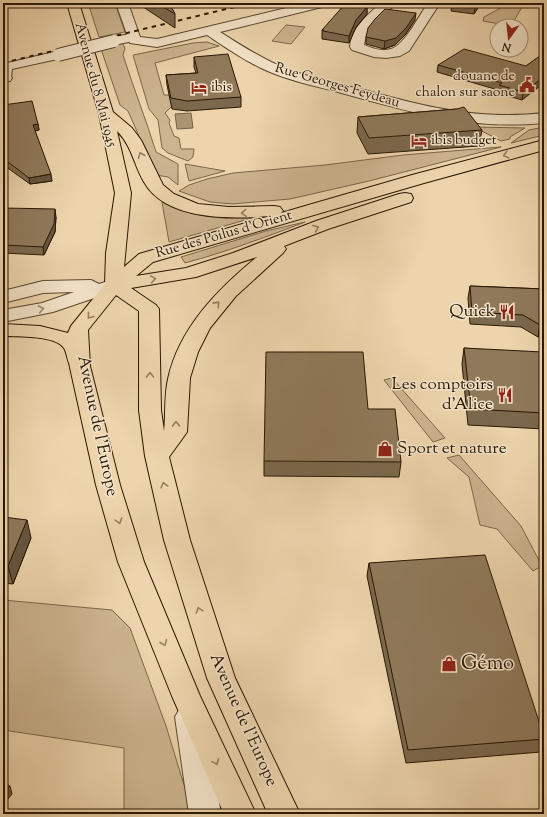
<svg xmlns="http://www.w3.org/2000/svg" width="547" height="817" font-family="'Sorts Mill Goudy',serif">
<rect width="100%" height="100%" fill="#edd4ac"/>
<filter id="stains"><feTurbulence type="fractalNoise" baseFrequency=".005" numOctaves="4"/><feColorMatrix values="0 0 0 0 .2 0 0 0 0 .09 0 0 0 0 .02 0 0 0 .5 -.17"/></filter>
<radialGradient id="worn" r=".72"><stop offset=".6" stop-color="#630" stop-opacity="0"/><stop offset="1" stop-color="#630" stop-opacity=".3"/></radialGradient>
<!-- green -->
<g fill="#ccb48f" stroke="#7a6648">
<path d="M88 3H115L125 32 99 37Z"/>
<path d="M510 3 522 7 511 26 483 21 484 17Z"/>
<path d="M286 25 305 27 291 44 272 41Z"/>
<path d="M121 41 125 48 123 55C133 87 146 119 156 152L178 164V185L168 177 156 175 128 111 120 105 100 46Z"/>
<path d="M207 42 219 46 155 63 164 95H169L172 106 165 113 170 120 169 123 174 136 179 138 181 149H194L193 157 188 161 168 153 162 148 158 120 149 109 133 55 193 43Z"/>
<path d="M474 127 525 128 510 137V139L501 141Z"/>
<path d="M544 127V135L511 143 529 130Z"/>
<path d="M501 147 369 181 290 199 232 204 210 202 179 191 189 185 207 179 233 173 325 165 403 155Z"/>
<path d="M185 164 225 171 189 181Z"/>
<path d="M162 202C190 216 221 220 252 218L169 242Z"/>
<path d="M305 222C266 237 226 252 185 263L181 257 266 231Z"/>
<path d="M392 378 445 438 433 442 384 380Z"/>
<path d="M459 455 521 526 542 566 533 571 497 529 480 525 469 477 447 458Z"/>
<path d="M3 600 112 610 130 628 166 726 193 814H124V748L3 730Z"/>
</g>
<!-- water -->
<path fill="#aa9472" stroke="#766245" d="M191 113 193 128 177 129 175 114Z"/>
<g fill="none" stroke-linecap="round" stroke-linejoin="round">
<defs>
<g id="pedestrian">
<path d="M134 33 138 34 140 37 138 40 114 45 110 44 108 41 110 38Z"/>
<path d="M58 51 62 52 64 55 62 58 12 69 11 78 10 81H3V64Z"/>
</g>
<g id="minor">
<path d="M116 3H128L140 37 157 39 307 3H328L326 6 220 32C239 44 259 57 280 66 308 78 339 84 368 91 429 108 480 120 544 113V123C471 130 414 113 345 94 317 86 288 81 261 68 242 59 225 47 207 35L157 47 130 43Z"/>
<path d="M381 3H396L373 25 366 35 364 45C372 48 382 52 391 49 404 46 420 14 428 3H440L409 51 400 56 386 58 374 57 352 50 350 47C351 29 368 14 381 3Z"/>
<path d="M3 74 10 75 12 78 10 81 3 82Z"/>
</g>
<g id="tertiary">
<path d="M114 279 121 281 124 285 121 289 53 312 3 322V310L42 303 74 292 43 293 3 303V291L43 281 91 280 99 284Z"/>
<path d="M190 704 200 708 205 717 221 814H189L175 717 180 708Z"/>
</g>
<path id="primary" d="M67 3H79L113 112 132 128 141 140 163 185 174 194 198 204 229 207 274 206 280 207 283 211 281 213 412 175 544 140V150L424 183 153 262 136 276 186 268 233 253 316 221 399 194 405 193 411 194 413 198 411 202 328 229 284 246 286 249 283 253 236 296 210 328 198 352 190 378 187 432 169 457 190 540 235 678 300 814H268L207 678 164 540 145 456 139 410V311L116 295 88 330 90 366 120 485 144 562 200 696 256 814H224L172 696 118 562 96 485 69 363C67 359 67 353 64 348 55 335 18 337 3 336V324L40 326 68 333 71 326 105 284 106 253 115 193 99 114ZM117 131C132 146 134 165 144 182 166 221 231 219 270 216L139 254 124 267 131 193ZM257 257C218 289 179 328 168 379 164 396 166 414 164 431L161 410 159 309 156 305 131 288 196 277Z"/>
</defs>
<!-- pedestrian casing -->
<use href="#pedestrian" stroke="#5a462c" stroke-width="2"/>
<!-- minor casing -->
<use href="#minor" stroke="#5a462c" stroke-width="2"/>
<!-- tertiary casing -->
<use href="#tertiary" stroke="#5a462c" stroke-width="2"/>
<!-- primary casing -->
<use href="#primary" stroke="#291701" stroke-width="2"/>
<!-- pedestrian -->
<use href="#pedestrian" fill="#f3e3c9" fill-rule="evenodd"/>
<!-- minor -->
<use href="#minor" fill="#f3e3c9" fill-rule="evenodd"/>
<!-- tertiary -->
<use href="#tertiary" fill="#f3e3c9" fill-rule="evenodd"/>
<!-- primary -->
<use href="#primary" fill="#edd4ac" fill-rule="evenodd"/>
<!-- rail -->
<path stroke="#291701" stroke-width="2" stroke-dasharray="4.5 4.5" stroke-linecap="butt" d="M3 63 251 3"/>
<defs>
<path id="pedestrian-bridge" d="M58 55 114 41"/>
</defs>
<!-- pedestrian-bridge casing -->
<use href="#pedestrian-bridge" stroke="#5a462c" stroke-width="14" stroke-linecap="butt"/>
<!-- pedestrian-bridge -->
<use href="#pedestrian-bridge" stroke="#f3e3c9" stroke-width="12"/>
</g>
<!-- wall -->
<g fill="#7b684d" stroke="#291701">
<path d="M137 3H169L175 14V28Z"/>
<path d="M453 3H481L474 14 451 11 452 4Z"/>
<path d="M367 7V14L356 27 349 43 322 39V30Z"/>
<path d="M415 20 405 35 395 45 384 49 366 44V37Z"/>
<path d="M544 53 522 100 498 93V90L437 72 438 65 526 66Z"/>
<path d="M194 57 241 97V107L187 111 172 109 167 85 166 75 196 73 194 67Z"/>
<path d="M3 105 38 124 39 130 35 131 52 181 30 184 9 169 3 162Z"/>
<path d="M457 109 482 130 479 146 368 154 357 133 358 117Z"/>
<path d="M3 208 56 217 55 232 44 255 3 253Z"/>
<path d="M470 286 544 289V334L538 337 521 327 470 324 468 298Z"/>
<path d="M464 348 544 356V429L468 425 462 364Z"/>
<path d="M368 409 401 462 399 477 264 476V461Z"/>
<path d="M3 517 31 538 13 584 3 583Z"/>
<path d="M369 563 544 737V742L541 752 406 763 367 576Z"/>
</g>
<!-- shaded-wall -->
<g fill="#64553f" stroke="#291701">
<path d="M478 3H481L474 14 475 7Z"/>
<path d="M367 7V14L356 27 349 43V36L356 20Z"/>
<path d="M416 13 415 20 405 35 395 45 384 49 385 41Z"/>
<path d="M544 77V83L522 100 523 92Z"/>
<path d="M38 124 39 130 34 131 33 125Z"/>
<path d="M51 174 52 181 30 184 29 178Z"/>
<path d="M55 209 56 217 55 232 44 255 43 247Z"/>
<path d="M544 323V334L538 337 540 325Z"/>
<path d="M27 520 31 538 13 584 8 566Z"/>
<path d="M10 786 12 794 3 805V793Z"/>
</g>
<!-- building -->
<g fill="#8f795a" stroke="#291701">
<path d="M157 3H169L175 14Z"/>
<path d="M453 3H478L475 7 452 4Z"/>
<path d="M345 4 367 7 356 20 349 36 323 31 324 30H322Z"/>
<path d="M385 9 416 13 406 28 396 38 385 41 366 37 368 28 375 19Z"/>
<path d="M464 49 526 66 544 53V77L523 92 499 85 502 83 438 65Z"/>
<path d="M228 54 241 97 187 101 171 98 166 75 198 73 194 57Z"/>
<path d="M32 101 38 124 33 125 51 174 29 178 8 162 3 157V105Z"/>
<path d="M464 107 482 130 369 138 358 117 457 109Z"/>
<path d="M3 208 55 209 54 224 43 247 3 245Z"/>
<path d="M470 286 544 289V323L540 325 523 315 472 312Z"/>
<path d="M464 348 543 352 544 356V413L471 409Z"/>
<path d="M266 352H363L368 409H395L401 462 264 461Z"/>
<path d="M3 517 27 520 8 566 3 565Z"/>
<path d="M485 555 544 737V739L408 750 369 563Z"/>
<path d="M3 782 10 786 3 793Z"/>
</g>
<!-- one-way arrows -->
<defs><path id="oneway-chevron" d="M-2-3.5L2.5 0L-2 3.5" fill="none" stroke-width="1.6" stroke-linecap="round" stroke-linejoin="round"/></defs>
<g stroke="#957f5f">
<use href="#oneway-chevron" transform="translate(141 155) rotate(-113)"/>
<use href="#oneway-chevron" transform="translate(506 155) rotate(165)"/>
<use href="#oneway-chevron" transform="translate(244 213) rotate(177)"/>
<use href="#oneway-chevron" transform="translate(316 228) rotate(-22)"/>
<use href="#oneway-chevron" transform="translate(153 279) rotate(-9)"/>
<use href="#oneway-chevron" transform="translate(217 304) rotate(-48)"/>
<use href="#oneway-chevron" transform="translate(90 316) rotate(128)"/>
<use href="#oneway-chevron" transform="translate(150 375) rotate(-91)"/>
<use href="#oneway-chevron" transform="translate(176 424) rotate(-91)"/>
<use href="#oneway-chevron" transform="translate(164 485) rotate(-104)"/>
<use href="#oneway-chevron" transform="translate(119 521) rotate(73)"/>
<use href="#oneway-chevron" transform="translate(199 610) rotate(-107)"/>
<use href="#oneway-chevron" transform="translate(164 643) rotate(68)"/>
<use href="#oneway-chevron" transform="translate(216 762) rotate(66)"/>
</g>
<use stroke="#98876f" href="#oneway-chevron" transform="translate(41 309) rotate(-11)"/>
<!-- icons -->
<defs>
<symbol id="civic-bare" viewBox="-9 -9 18 18"><path d="M-.6-6.5H3V-4.5H.6V-3L4-1V1h2V6H-6V1h2V-1L-.6-3ZM-1.2 2.5V6h2.4V2.5Z" fill="#8f2418" stroke="#f3e3c9" stroke-width="2.5" paint-order="stroke"/></symbol>
<symbol id="hotel-bare" viewBox="-9 -9 18 18"><path d="M-6-4.5h1.5V1H6V5H4.5V3h-9V5H-6ZM-4 0a1.8 1.8 0 1 1 3.6 0ZM.5 0V-2.5h3Q6-2.5 6 0Z" fill="#8f2418" stroke="#f3e3c9" stroke-width="2.5" paint-order="stroke"/></symbol>
<symbol id="restaurant-bare" viewBox="-9 -9 18 18"><path d="M-5-6h1v4h1v-4h1v4h1v-4h1v5L-1.5 .5V6h-2V.5L-5-1ZM5-6V6H3V1.5H1.5Q1.5-4 5-6Z" fill="#8f2418" stroke="#f3e3c9" stroke-width="2.5" paint-order="stroke"/></symbol>
<symbol id="shop-bare" viewBox="-9 -9 18 18"><path d="M-5-2.5h2.3a2.7 3.5 0 0 1 5.4 0H5L5.5 6h-11ZM-1.5-2.5h3a1.5 2.3 0 0 0-3 0Z" fill="#8f2418" stroke="#f3e3c9" stroke-width="2.5" paint-order="stroke"/></symbol>
</defs>
<g fill-rule="evenodd">
<use href="#civic-bare" x="516" y="74" width="22" height="22"/>
<use href="#hotel-bare" x="188" y="77" width="22" height="22"/>
<use href="#hotel-bare" x="408" y="130" width="22" height="22"/>
<use href="#restaurant-bare" x="496" y="301" width="22" height="22"/>
<use href="#restaurant-bare" x="494" y="384" width="22" height="22"/>
<use href="#shop-bare" x="374" y="438" width="22" height="22"/>
<use href="#shop-bare" x="438" y="653" width="22" height="22"/>
</g>
<g text-anchor="middle" dominant-baseline="central" stroke-width="3" stroke-linejoin="round" paint-order="stroke">
<!-- far-poi labels -->
<g font-size="14" fill="#291701" stroke="#f3e3c9" text-anchor="start">
<text x="515" y="77" text-anchor="end">douane de<tspan x="515" dy="16">chalon sur saone</tspan></text>
<text x="211" y="88">ibis</text>
<text x="431" y="141">ibis budget</text>
</g>
<!-- far-street labels -->
<g font-size="14" fill="#291701" stroke="#f3e3c9">
<text transform="translate(95 85) rotate(75)">Avenue du 8 Mai 1945</text>
<text transform="translate(337 86) rotate(16)">Rue Georges Feydeau</text>
<text transform="translate(224 235) rotate(-16)">Rue des Poilus d'Orient</text>
</g>
<!-- poi labels -->
<g font-size="17" fill="#291701" stroke="#f3e3c9" text-anchor="end">
<text x="495" y="312">Quick</text>
<text x="493" y="385">Les comptoirs<tspan x="493" dy="20">d'Alice</tspan></text>
<text x="397" y="449" text-anchor="start">Sport et nature</text>
</g>
<!-- street labels -->
<g font-size="17" fill="#291701" stroke="#f3e3c9">
<text transform="translate(97 426) rotate(78)">Avenue de l'Europe</text>
<text transform="translate(243 720) rotate(66)">Avenue de l'Europe</text>
</g>
<!-- near-poi labels -->
<g font-size="20" fill="#291701" stroke="#f3e3c9" text-anchor="start">
<text x="461" y="664">Gémo</text>
</g>
</g>
<!-- margin -->
<rect width="547" height="817" fill="none" stroke="#edd4ac" stroke-width="16"/>
<rect x="4" y="4" width="539" height="809" fill="none" stroke="#291701" stroke-width="2"/>
<rect x="8" y="8" width="531" height="801" fill="none" stroke="#291701"/>
<!-- north arrow -->
<g transform="translate(509 38) rotate(195)"><circle r="19" fill="#f3e3c9" stroke="#a29179"/>
<path d="M0-3L7 15L0 10L-7 15Z" fill="#8f2418"/>
<text y="-6" font-size="11" font-weight="bold" text-anchor="middle" fill="#291701">N</text>
</g>
<rect width="100%" height="100%" filter="url(#stains)"/>
<rect width="100%" height="100%" fill="url(#worn)"/>
</svg>
